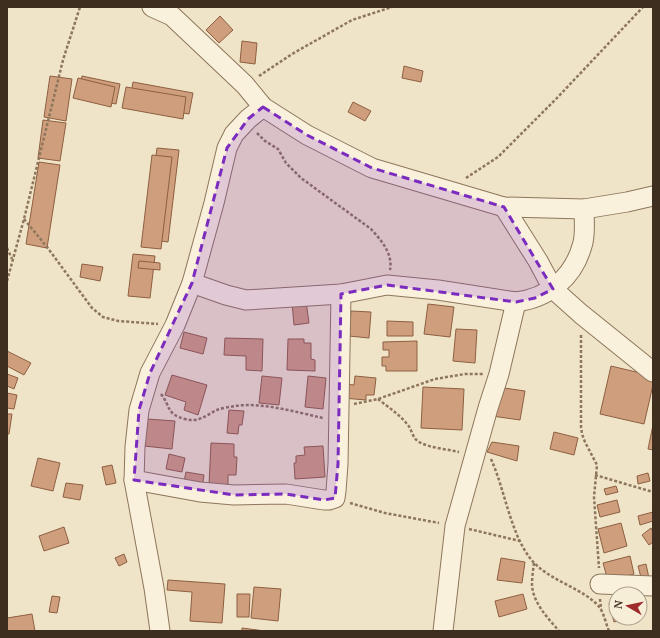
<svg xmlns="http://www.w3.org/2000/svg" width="660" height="638" font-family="'PT Serif',serif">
<rect width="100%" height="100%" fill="#f0e4c8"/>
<!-- building -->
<g fill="#cf9f7d" stroke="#8d5f41">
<path d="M220 16 233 30 219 43 206 30Z"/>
<path d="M242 41 257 43 255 64 240 62Z"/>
<path d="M404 66 423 71 421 82 402 78Z"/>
<path d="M50 76 72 79 66 121 44 117Z"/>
<path d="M82 76 120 84 116 104 78 96Z"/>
<path d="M78 78 115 87 111 107 73 98Z"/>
<path d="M133 82 193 93 189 114 129 103Z"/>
<path d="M126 87 186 97 183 119 122 108Z"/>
<path d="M353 102 371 111 365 121 348 112Z"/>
<path d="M43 120 66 123 60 161 38 158Z"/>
<path d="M157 148 179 150 168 242 145 239Z"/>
<path d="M152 155 172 157 161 249 141 247Z"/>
<path d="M39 162 60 165 47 248 26 244Z"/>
<path d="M133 254 155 256 150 298 128 296Z"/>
<path d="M139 261 160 263V270L138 268Z"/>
<path d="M82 264 103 267 100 281 80 277Z"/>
<path d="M306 301 309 323 294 325 292 303Z"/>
<path d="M428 304 454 307 450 337 424 334Z"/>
<path d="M351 311 371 312 369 338 349 336Z"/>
<path d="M387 321 413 322V336H387Z"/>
<path d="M456 329 477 330 475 363 453 361Z"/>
<path d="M184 332 207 338 203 354 180 348Z"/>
<path d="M225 338 263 339 262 371 246 370V356L224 355Z"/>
<path d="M288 339H304V343H311V359L315 360V371L287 370Z"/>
<path d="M417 341V371H386V366H382V357H389V350H383V342Z"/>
<path d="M7 351 31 363 24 375 7 366Z"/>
<path d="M611 366 653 376V385L644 424 600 414Z"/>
<path d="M7 374 18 378 14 389 7 386Z"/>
<path d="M172 375 207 385 198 415 184 410 186 402 165 395Z"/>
<path d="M262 376 282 378 279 405 259 403Z"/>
<path d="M308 376 326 378 323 409 305 407Z"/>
<path d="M355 376 376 378 374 395H366V400L343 398 345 384 354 385Z"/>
<path d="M423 387 464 389 462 430 421 428Z"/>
<path d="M497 387 525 391 520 420 492 416Z"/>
<path d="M7 393 17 395 14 409 7 408Z"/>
<path d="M229 410 244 411 242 425H239L238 434 227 433Z"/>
<path d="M7 414H12L9 434H7Z"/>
<path d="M147 419 175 421 172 449 144 446Z"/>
<path d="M653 425V450L648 449Z"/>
<path d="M554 432 578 438 574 455 550 449Z"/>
<path d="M492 442 519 446 517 461 487 452Z"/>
<path d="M211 443 234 444V457H237L236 475H228V486L209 485Z"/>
<path d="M323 446 325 477 295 479 294 463H296V456L305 455 304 447Z"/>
<path d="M169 454 185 458 182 472 166 469Z"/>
<path d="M38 458 60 463 53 491 31 486Z"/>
<path d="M112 465 116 483 106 485 102 467Z"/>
<path d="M186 472 204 475 202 489 183 486Z"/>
<path d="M648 473 650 481 638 484 637 476Z"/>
<path d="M66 483 83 485 80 500 63 497Z"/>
<path d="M616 486 618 492 606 495 604 489Z"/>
<path d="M617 500 620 512 600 517 597 505Z"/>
<path d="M653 512V521L640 525 638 516Z"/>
<path d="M621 523 627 546 604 553 598 529Z"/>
<path d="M64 527 69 543 44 551 39 536Z"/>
<path d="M651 528 653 532V542L649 545 642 535Z"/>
<path d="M124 554 127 562 119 566 115 558Z"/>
<path d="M630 556 634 574 608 581 603 563Z"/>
<path d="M501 558 525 562 522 583 497 580Z"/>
<path d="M646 564 650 583 643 585 638 566Z"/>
<path d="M168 580 225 584 222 623 190 621 192 592 167 590Z"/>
<path d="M254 587 281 589 278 621 251 618Z"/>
<path d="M237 594H250L249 617H237Z"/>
<path d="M523 594 527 609 499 617 495 601Z"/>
<path d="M52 596 60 597 57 613 49 612Z"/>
<path d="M616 601V618H628L614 622 609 603Z"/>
<path d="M32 614 35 631H7V618Z"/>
<path d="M242 628 265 631H242Z"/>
</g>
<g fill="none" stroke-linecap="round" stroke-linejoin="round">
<defs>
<g id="minor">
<path d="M152 7 172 16 245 85 263 107 307 135 372 168 504 207 584 209 627 202 653 196"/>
<path d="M504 207 538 261 553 289 581 314 653 372"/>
<path d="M192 283 226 295 246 300 341 294 387 285 438 290 516 302C548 298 573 278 582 246 586 235 584 221 584 209"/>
<path d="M134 480 200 492 234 495 286 494 324 500H329L335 498 336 491 338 464 341 294"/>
<path d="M600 584 653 586"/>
<path d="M160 631 154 588 134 480 135 447 139 410 150 373 175 325 192 283 214 203 227 148 234 134 248 119 263 107"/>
<path d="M443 631 455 526 488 408 499 374 516 302"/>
</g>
</defs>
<!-- minor casing -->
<use href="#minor" stroke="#8d765c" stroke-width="21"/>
<!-- path -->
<g stroke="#8d765c" stroke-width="2.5" stroke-dasharray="3 2" stroke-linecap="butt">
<path d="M259 76 292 54 352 20 392 7"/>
<path d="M257 133 265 141 278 149 286 163 301 178 371 229C382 241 393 254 390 270"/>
<path d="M466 178 498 157 556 99 643 7"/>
<path d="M24 219 47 247 92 308 103 317 118 321 158 324"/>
<path d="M7 248 12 259"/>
<path d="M7 281 24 219 63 60 80 7"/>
<path d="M581 335V427L582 434 585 442 597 465 594 497 599 568"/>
<path d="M161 394C171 407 166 414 185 419 199 423 206 415 217 410 222 408 229 407 235 406 262 402 296 412 323 418"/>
<path d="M378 399C388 407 399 414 407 424 412 429 412 438 419 442 430 448 446 449 459 452"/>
<path d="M354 404 378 399 435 379 465 374H483"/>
<path d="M491 459C505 490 510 532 530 558 547 581 585 588 600 608 604 614 606 624 609 631"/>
<path d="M595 475 653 492"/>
<path d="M350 503 385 513 439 523"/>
<path d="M469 529 520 541"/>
<path d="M534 563C533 570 532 578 532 585 533 603 548 618 559 631"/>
<path d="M600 599 601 609"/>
</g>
<!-- minor -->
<use href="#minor" stroke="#faf1dc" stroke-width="19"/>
</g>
<!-- marked area -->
<path fill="#7b2cbf" fill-opacity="0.2" stroke="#7b2cbf" stroke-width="3" stroke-dasharray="8 5" stroke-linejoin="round" d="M263 107 307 135 372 168 504 207 553 289 535 298 516 302 387 285 341 294 338 464 335 498 324 500 286 494 234 495 134 480 139 410 150 373 192 283 227 148 248 119Z"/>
<!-- border -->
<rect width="660" height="638" fill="none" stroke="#3d2e20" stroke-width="16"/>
<!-- north arrow -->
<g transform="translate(628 606) rotate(279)"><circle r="19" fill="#f7eed8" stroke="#ada18e"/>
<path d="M0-3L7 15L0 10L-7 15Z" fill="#9e2a2b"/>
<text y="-6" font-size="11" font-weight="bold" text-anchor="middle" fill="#3d2e20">N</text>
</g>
</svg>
